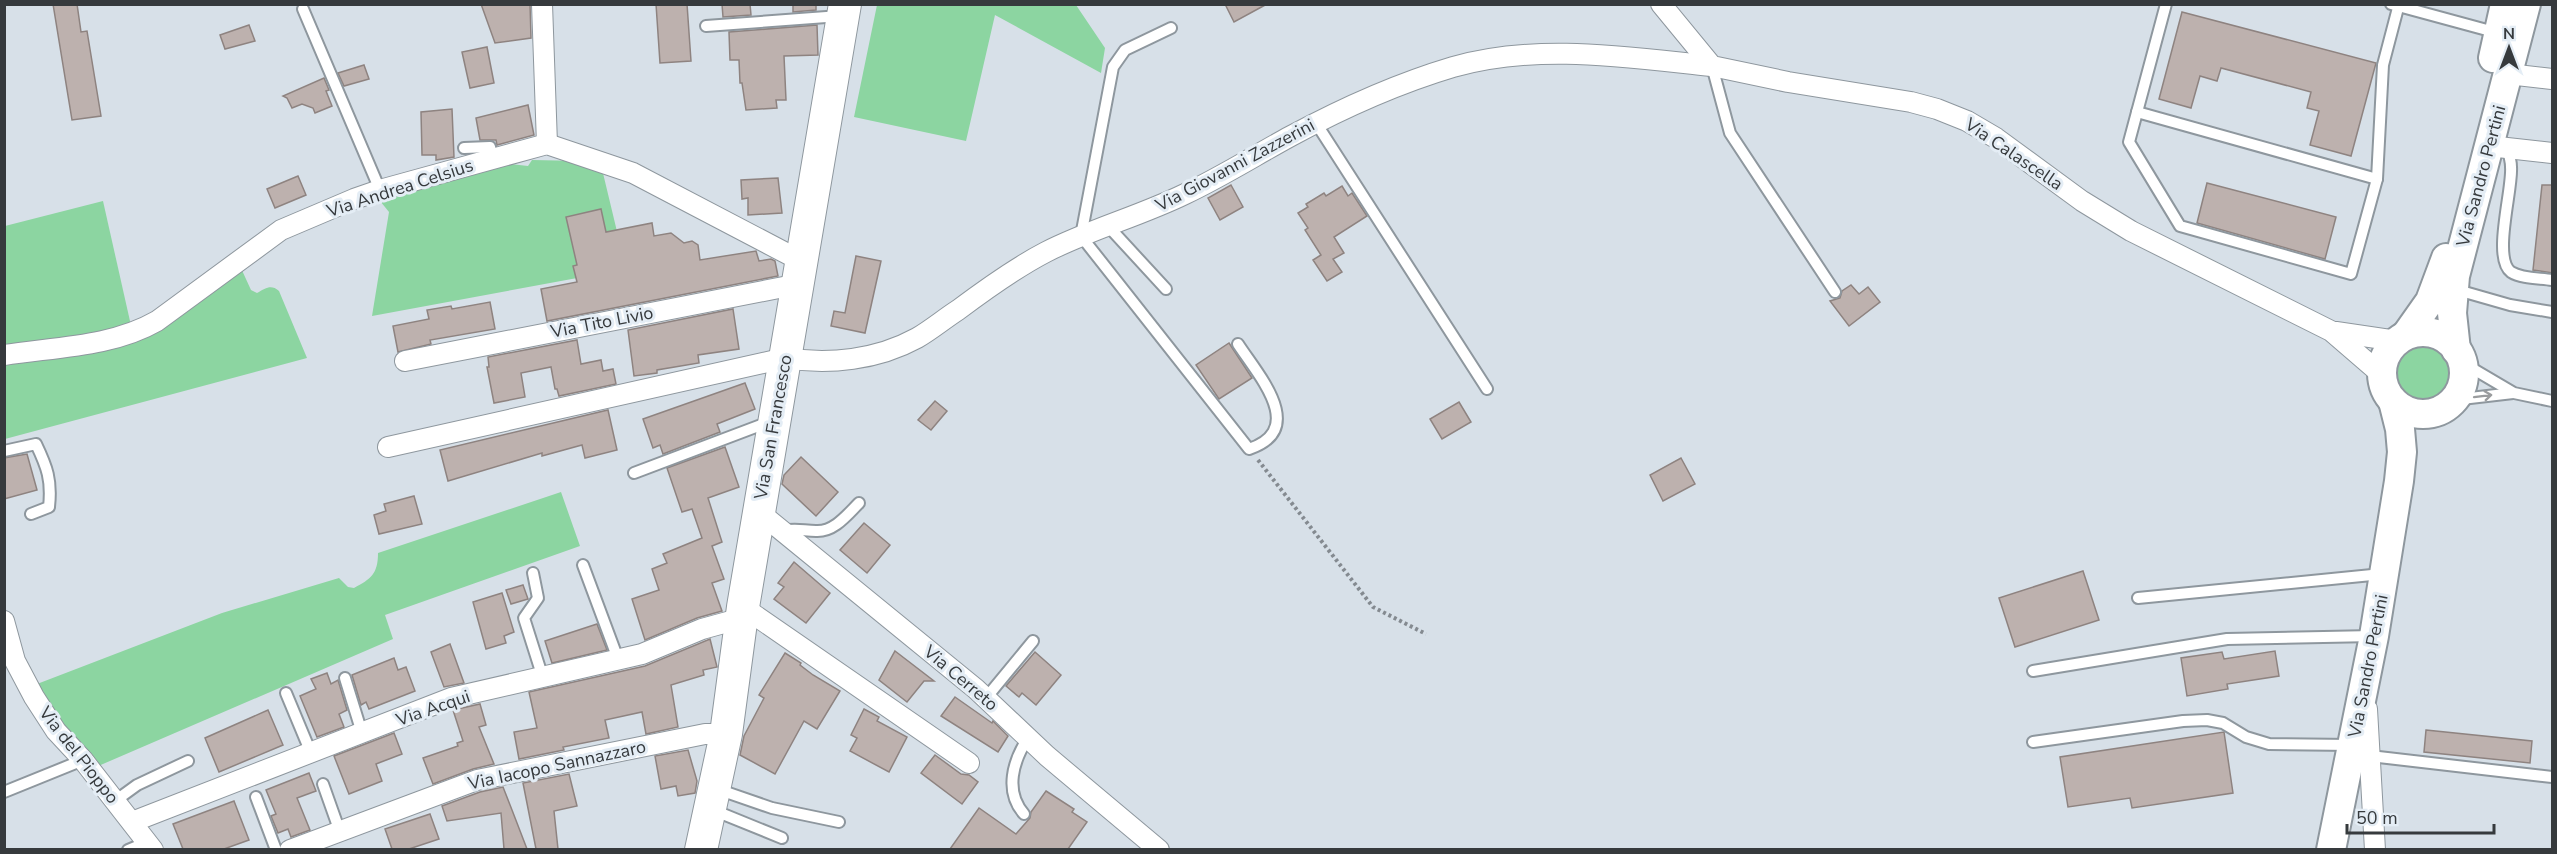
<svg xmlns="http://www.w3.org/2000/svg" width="2557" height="854" font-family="'Nunito Sans',sans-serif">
<rect width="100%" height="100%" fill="#d7e0e8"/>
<!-- green -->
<g fill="#8cd5a1">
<path d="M877 5H1076L1105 48 1101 73 995 15 966 141 854 117Z"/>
<path d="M532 160 582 161 602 169 626 269 372 316 389 212 376 196 501 163 528 166Z"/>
<path d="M103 201 132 330 5 350V226Z"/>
<path d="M240 266 251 290 257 293C266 288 271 284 279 291L307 358 5 439V362L118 344Z"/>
<circle cx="2423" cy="373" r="30"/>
<path d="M561 492 580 546 385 615 393 639 96 767 50 706 37 684 222 613 339 578 348 587 354 588C371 579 378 574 378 553Z"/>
</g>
<!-- building -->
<g fill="#bdb1ae" stroke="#8e8380" stroke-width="1.5">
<path d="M53 4H77L81 32 87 31 101 116 72 120Z"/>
<path d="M481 4H530L531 38 495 43Z"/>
<path d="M656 4H687L691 61 660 63Z"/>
<path d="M722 4H750L751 15 723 17Z"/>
<path d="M793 4H816V10L793 12Z"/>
<path d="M1225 4H1267L1234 22Z"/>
<path d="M2182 12 2376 63 2351 156 2310 145 2319 111 2307 108 2311 92 2221 68 2217 81 2200 76 2191 108 2159 99Z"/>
<path d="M249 25 255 41 225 49 220 35Z"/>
<path d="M817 25 818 55 784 56 786 100H776L777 108 746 110 742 83H740L739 60H730L729 32Z"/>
<path d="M487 47 494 83 470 88 462 52Z"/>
<path d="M364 65 369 79 344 86 338 73Z"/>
<path d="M324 78 329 90 326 91 332 106 315 113 313 108 302 104 292 108 287 98 283 96Z"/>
<path d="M528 105 534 135 497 145 496 140H480L476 118Z"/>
<path d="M452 109 454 157 436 160V155H422L421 112Z"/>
<path d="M298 176 306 195 275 208 267 189Z"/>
<path d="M778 178 782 213 748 215V198L742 199 741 180Z"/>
<path d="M2207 183 2336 217 2325 259 2197 223Z"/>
<path d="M1231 185 1243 207 1220 220 1208 198Z"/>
<path d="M2542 185H2553V273L2533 270Z"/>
<path d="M1342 186 1348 196 1352 193 1367 216 1334 237 1344 253 1333 259 1342 272 1327 281 1313 260 1321 255 1305 230 1308 228 1298 213 1308 207 1306 204 1324 193 1326 196Z"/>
<path d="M601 209 606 232 652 223 654 236 671 233 684 243 692 241 698 245 700 260 756 251 759 261 771 259 775 261 778 276 547 321 541 289 577 282 573 266 577 265 566 217Z"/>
<path d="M856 256 881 261 865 333 831 326 834 311 845 313Z"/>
<path d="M1851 285 1859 294 1868 287 1880 302 1849 326 1830 301 1840 298 1842 291Z"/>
<path d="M490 302 495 329 430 340 431 344 398 352 393 326 429 319 427 310 451 306 452 309Z"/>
<path d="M733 309 739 349 698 355 699 363 657 370V373L634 376 628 330Z"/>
<path d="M577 340 581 364 601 360 603 371 613 369 616 384 559 396 557 389H555L551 367 521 373 525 397 494 403 487 367H489L488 357Z"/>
<path d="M1229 343 1252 378 1219 399 1196 365Z"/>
<path d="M745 383 755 409 717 424 720 432 663 454 660 445 653 448 643 419Z"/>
<path d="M935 401 947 411 931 430 918 420Z"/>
<path d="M1459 402 1471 422 1442 439 1430 419Z"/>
<path d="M608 410 617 450 585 458 582 445 542 456V453L448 481 440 450Z"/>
<path d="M725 447 739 487 708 498 722 542 712 546 724 579 712 583 722 611 697 618 645 640 632 599 659 590 652 569 667 563 663 554 702 538 692 509 682 512 667 468Z"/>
<path d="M27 454 37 490 4 499V458Z"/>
<path d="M801 457 838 492 816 516 782 484 784 475Z"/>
<path d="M1681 458 1695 484 1663 501 1650 475Z"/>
<path d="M414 496 422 524 379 534 374 515 386 511 384 504Z"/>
<path d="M864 523 890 545 867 573 840 550Z"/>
<path d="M794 562 830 593 806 623 774 599 784 587 778 583Z"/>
<path d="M2083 571 2099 620 2015 647 1999 598Z"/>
<path d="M523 585 528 599 511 604 506 590Z"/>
<path d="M502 593 514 632 504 636 506 643 486 649 473 602Z"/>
<path d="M597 624 607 650 552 663 545 641Z"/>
<path d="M710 639 717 667 703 670 704 675 671 685 678 727 646 734 642 712 605 720 609 738 563 747 564 750 519 759 514 732 537 728 529 692 645 666Z"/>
<path d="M450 644 464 683 444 687 431 652Z"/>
<path d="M895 651 934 681H924L907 702 879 680Z"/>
<path d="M2275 651 2279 676 2227 684 2228 689 2187 696 2181 658 2222 652 2224 659Z"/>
<path d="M1035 652 1061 675 1036 705 1022 693 1019 697 1006 686Z"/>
<path d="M785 653 801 663 800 665 813 675 840 691 817 729 804 721 775 774 740 755 744 736 764 698 759 695Z"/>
<path d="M394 658 398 670 406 667 415 691 369 709 366 702 361 705 352 675Z"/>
<path d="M327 673 331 684 338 680 347 710 339 714 344 727 317 737 300 696 316 689 311 679Z"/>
<path d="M955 697 992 723 993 721 1008 736 998 752 941 716Z"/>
<path d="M480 704 486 725 479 727 494 764 473 769 433 784 423 758 458 746 457 743 463 741 453 710Z"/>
<path d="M864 709 879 717 877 721 907 737 889 772 850 751 857 738 851 735Z"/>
<path d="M268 710 283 745 219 772 205 738Z"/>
<path d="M2426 730 2532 741 2530 763 2424 752Z"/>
<path d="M2224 732 2233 793 2132 808 2130 798 2068 807 2060 757Z"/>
<path d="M394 733 402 754 376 764 382 781 349 794 334 756Z"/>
<path d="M688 750 697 781 695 793 678 796 676 786 661 789 655 756Z"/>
<path d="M935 755 961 774 969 775 978 782 962 804 921 773Z"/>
<path d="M309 773 316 791 297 798 310 830 291 837 288 829 278 833 271 816 276 814 266 790Z"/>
<path d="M569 774 577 806 554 811 558 849H536L523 783Z"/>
<path d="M503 787 512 810 527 849H504L501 813 447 821 442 806 480 792Z"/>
<path d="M1046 791 1074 809 1072 812 1087 822 1068 849H950L979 808 1016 834 1030 818 1031 812Z"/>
<path d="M234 801 249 840 224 849H183L173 824Z"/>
<path d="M430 814 439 839 409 849H392L385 829Z"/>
</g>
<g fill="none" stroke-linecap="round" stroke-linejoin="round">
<defs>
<g id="lane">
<path d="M2166 4 2129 142 2180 226 2351 274 2377 179 2383 65 2399 4"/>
<path d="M2391 4 2498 33"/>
<path d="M303 9 380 190"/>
<path d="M706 26 840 16"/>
<path d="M1171 28 1125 50 1113 67 1081 236 1249 449C1308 429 1258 375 1238 344"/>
<path d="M1712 66 1730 133 1835 292"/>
<path d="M2137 112 2377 179"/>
<path d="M1316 123 1487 389"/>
<path d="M464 148 490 147 493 159"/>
<path d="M2507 148C2509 154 2511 160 2511 167 2513 189 2492 258 2511 272 2522 279 2540 278 2552 280"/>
<path d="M1108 226 1166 289"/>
<path d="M2454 289 2510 305 2552 312"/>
<path d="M2463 363 2514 393 2552 401"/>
<path d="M2453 400 2513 393"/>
<path d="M4 451 36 444C47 467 52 480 49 507L31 514"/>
<path d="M634 473 769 422"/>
<path d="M783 531C795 528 804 531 816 531 834 532 847 515 859 503"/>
<path d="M583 565 618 659"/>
<path d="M533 573 538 598 524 618 543 678"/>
<path d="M2138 598 2382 574"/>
<path d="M2033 671 2227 639 2374 636"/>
<path d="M345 678 362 733"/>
<path d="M286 693 311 753"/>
<path d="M986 698 1033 641"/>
<path d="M2033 742 2183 721 2207 720 2223 723 2246 737 2269 744 2352 745"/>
<path d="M2370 756 2552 777"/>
<path d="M323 784 340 832"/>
<path d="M717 789 772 808 839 822"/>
<path d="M4 792 83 760"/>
<path d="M256 797 276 850"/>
<path d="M115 801 137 785 188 761"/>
<path d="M713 810 782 838"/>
<path d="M1024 814C1004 791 1013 761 1028 738"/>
<path d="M128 850 147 842"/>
</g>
<g id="street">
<path d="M542 4 547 144"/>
<path d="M1661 4 1712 66 1788 82 1911 102 1937 109 1967 121 1996 138 2082 201 2131 231 2331 331 2382 375"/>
<path d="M2508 74 2552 79"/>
<path d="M2489 146 2552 153"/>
<path d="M2336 332 2397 341"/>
<path d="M4 355C55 347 112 347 157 321L281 230 354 199 380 190 547 144 633 173 803 262"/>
<path d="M405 361 799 284"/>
<path d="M388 447 785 358C829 365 877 360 917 338 931 330 944 319 958 310 986 289 1015 268 1046 252 1091 229 1140 216 1185 194 1221 177 1256 155 1291 136 1343 108 1396 84 1453 67 1537 43 1625 57 1712 66"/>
<path d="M759 512 976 689 1047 756 1159 850"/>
<path d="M743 607 969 763"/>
<path d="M4 621 15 661 34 697 56 731 83 760 153 850"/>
<path d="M2367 709 2375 850"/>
<path d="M132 822 451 698 642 654 702 629 742 618"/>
<path d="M290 850 477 780 705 734H726"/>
</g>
<g id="secondary">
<path d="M2493 58 2505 4"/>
<circle cx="2423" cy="373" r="41"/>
<path d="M2406 335 2430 301 2446 258"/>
<path d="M2456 350 2452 313 2455 276 2526 4"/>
<path d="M2331 850 2374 636 2399 481 2402 452 2400 429 2393 401"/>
</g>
<path id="primary" d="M701 850 726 734 743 607 845 4"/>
</defs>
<!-- lane casing -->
<use href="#lane" stroke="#8e979e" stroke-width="14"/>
<!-- street casing -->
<use href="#street" stroke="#8e979e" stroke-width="22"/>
<!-- secondary casing -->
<use href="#secondary" stroke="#8e979e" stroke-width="32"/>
<!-- primary casing -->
<use href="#primary" stroke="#8e979e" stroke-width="34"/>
<!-- path -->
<path stroke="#848a90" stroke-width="4" stroke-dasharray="3 3" stroke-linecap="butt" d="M1258 460 1373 607 1426 634"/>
<!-- lane -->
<use href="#lane" stroke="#fff" stroke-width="10"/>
<!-- street -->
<use href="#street" stroke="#fff" stroke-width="20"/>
<!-- secondary -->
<use href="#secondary" stroke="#fff" stroke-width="28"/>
<!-- primary -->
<use href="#primary" stroke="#fff" stroke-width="32"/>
</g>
<!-- one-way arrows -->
<defs><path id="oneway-shaft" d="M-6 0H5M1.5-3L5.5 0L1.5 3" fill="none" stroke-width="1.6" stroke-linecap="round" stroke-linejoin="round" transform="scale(1.5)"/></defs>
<use stroke="#9a9c9e" href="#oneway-shaft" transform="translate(2483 396) rotate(-7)"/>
<g text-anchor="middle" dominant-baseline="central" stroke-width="6" stroke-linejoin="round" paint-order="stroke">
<!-- street labels -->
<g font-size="18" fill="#363a3d" stroke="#e4edf5">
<text transform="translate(2014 154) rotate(34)">Via Calascella</text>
<text transform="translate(1235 165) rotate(-28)">Via Giovanni Zazzerini</text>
<text transform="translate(2481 176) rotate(-75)">Via Sandro Pertini</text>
<text transform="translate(400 188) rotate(-18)">Via Andrea Celsius</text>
<text transform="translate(602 322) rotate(-11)">Via Tito Livio</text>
<text transform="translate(773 427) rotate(-80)">Via San Francesco</text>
<text transform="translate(2368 666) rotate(-79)">Via Sandro Pertini</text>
<text transform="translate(961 678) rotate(40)">Via Cerreto</text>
<text transform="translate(433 708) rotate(-19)">Via Acqui</text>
<text transform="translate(79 755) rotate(52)">Via del Pioppo</text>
<text transform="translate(557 765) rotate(-12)">Via Iacopo Sannazzaro</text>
</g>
</g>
<!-- border -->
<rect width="2557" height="854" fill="none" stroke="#363a3d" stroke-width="12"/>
<!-- north arrow -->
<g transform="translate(2509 48)" stroke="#e4edf5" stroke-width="4.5" paint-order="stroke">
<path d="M0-4.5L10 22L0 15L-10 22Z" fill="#363a3d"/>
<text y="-9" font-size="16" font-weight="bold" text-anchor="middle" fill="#363a3d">N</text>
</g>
<!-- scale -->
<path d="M2347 824v9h147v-9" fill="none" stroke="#363a3d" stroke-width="3"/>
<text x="2356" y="824" font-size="18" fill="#363a3d" stroke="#e4edf5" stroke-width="4.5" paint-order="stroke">50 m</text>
</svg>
